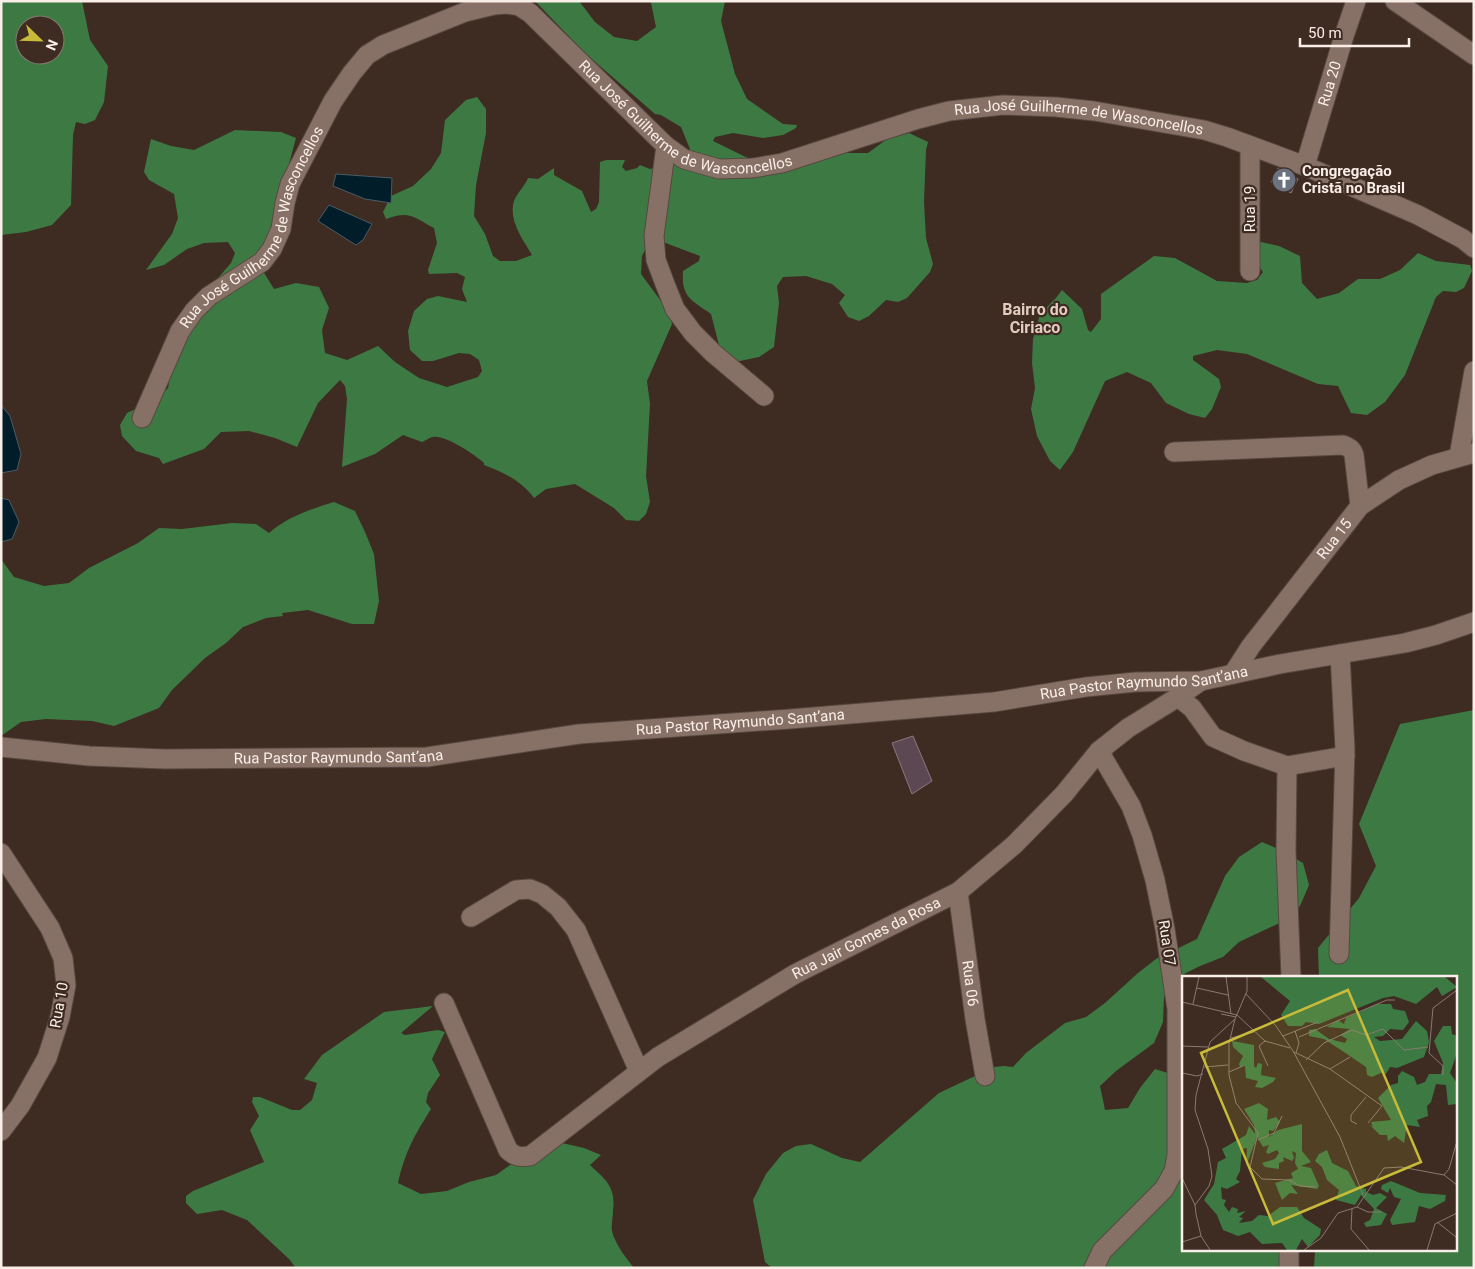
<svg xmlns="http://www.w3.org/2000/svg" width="1475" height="1269" font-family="Roboto,sans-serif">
<rect width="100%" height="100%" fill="#3e2b22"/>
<!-- forest -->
<g fill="#3d7a43" fill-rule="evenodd">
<path d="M1 1H82L90 40 108 66 104 102 95 120 85 124 76 122 73 135 71 205 52 225 26 232 1 235ZM25 25H55V55H25Z"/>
<path d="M535 1H579L595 22 614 37 637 41 656 27 651 3 649 1H725L721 21 735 74 747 99 783 124 797 125 796 128 783 135 763 138 733 133 715 137 713 141 758 163 823 149 846 153H868L887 139 909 133 928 142 926 150 924 202 926 238 933 264 930 272 907 298 898 302 886 300 869 316 859 321 848 317 839 303 845 295 832 284 806 276 783 277 777 286 779 303 774 347 759 357 730 363 721 353 711 314C691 300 681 297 683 271L699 261 700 256 655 239 650 240 642 256 641 274 669 312 672 324 647 381 650 404 646 476 650 502 646 514 639 521 626 520 614 508 575 484 546 489 534 498C521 480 504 473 484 465V463C475 455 446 435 433 437 430 437 425 441 422 442L403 435 375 454 342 467 347 399 345 386 340 380 318 403 297 447 275 438 249 431 221 432 204 449 163 464 159 458 136 451 122 436 120 425 127 413 155 400 168 388 176 344 205 293 231 263 235 253 228 242 204 243 187 249 164 265 146 270 172 234 178 218 174 194 149 180 144 172 151 139 171 146 194 150 235 130 281 132 296 138 261 268 274 289 296 283 319 287 329 308 322 330 325 353 347 360 378 346 395 362 419 378 447 387 478 377 482 371 479 360 470 354 459 353 433 361H422L410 350 408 331 414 311 427 299 438 296 467 302 462 289 465 277 457 273 429 274 428 270 437 243 434 228C414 217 409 210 386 219L383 212 391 196 413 186 431 169 441 153 445 120 466 100 477 97 486 109V133L476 185 474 216 485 234 493 256 500 261H516L532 255C523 240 508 220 514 201 517 193 525 186 528 178L538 179 554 168V175L582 191 591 212 596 209 599 202 600 162 606 160H625L622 167 626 171 637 168 640 165 650 169 671 163 690 149 681 127 661 115 655 114 585 53Z"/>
<path d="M1253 240 1279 246 1300 256 1302 283 1317 299 1339 293 1358 279H1380L1400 270 1418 253 1436 261 1470 265 1472 271 1464 288 1456 292 1443 291 1436 297 1405 375 1385 402 1367 415 1351 413 1338 386 1318 384 1247 354 1217 350 1193 356V360L1219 379 1221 387 1212 409 1205 418 1189 414 1166 403 1151 383 1127 372 1105 381 1073 452 1060 470 1050 461 1037 436 1031 409 1035 388 1032 363 1033 339 1040 314 1056 298 1062 290 1082 309 1088 330 1091 332 1101 319V294L1154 256 1175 258 1217 281 1247 283 1257 280 1263 272 1249 253Z"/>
<path d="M334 502 355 511 365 532 374 554 379 601 374 624H352L308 610 282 613 283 616 266 618 243 627 226 643 205 658 172 690 159 708 114 726 92 721 46 719 21 722 1 736V559L14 577 44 586 69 583 89 568 138 543 159 528 182 529 232 523 256 524 269 533C287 517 311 509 334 502Z"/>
<path d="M1474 710V1268H1314L1315 1250H1456V978H1319L1318 948 1359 898 1376 866 1359 824 1400 724Z"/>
<path d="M1262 842 1283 851 1303 863 1309 885 1300 906 1284 921 1239 942 1223 957 1200 966 1180 976 1164 997 1163 1022 1154 1043 1116 1071 1100 1086 1105 1110 1128 1108 1140 1088 1155 1069 1177 1076 1184 1162V1250H1293L1291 1268H772L765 1262 753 1200 766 1174 783 1153 796 1146 811 1144 842 1158 860 1162 939 1093 994 1067 1004 1066 1013 1067 1026 1053 1065 1023 1086 1017 1105 1003 1138 973 1156 959 1197 939 1225 876 1239 857Z"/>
<path d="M433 1006 401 1033 405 1035 438 1030 445 1032 432 1059 440 1075 428 1093 426 1102 431 1109C414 1136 405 1152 398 1183L421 1194 447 1191 469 1182 496 1175 517 1160 562 1143 584 1148 601 1155 590 1165C606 1180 616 1187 613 1211 613 1217 611 1225 612 1231 615 1244 626 1258 634 1268H296L289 1259 247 1220 222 1210 197 1214 186 1203V1196L193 1191 264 1162 250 1130 259 1116 252 1102 253 1097H260L292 1110H300L312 1100 317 1083 304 1079 322 1055 384 1012Z"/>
</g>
<!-- water -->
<g fill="#011d2a" stroke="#4c5c63">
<path d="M336 174 392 178 391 203 365 199 333 186Z"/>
<path d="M329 205 372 224 363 240 356 245 318 221Z"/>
<path d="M1 405 10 416 21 454 17 470 1 473Z"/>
<path d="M1 498 9 500 19 522 12 539 1 542Z"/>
</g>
<!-- building -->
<g fill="#5c4853" stroke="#8c7681">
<path d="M1278 168 1298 179 1291 193 1271 182Z"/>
<path d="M913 736 932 781 912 794 892 743Z"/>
</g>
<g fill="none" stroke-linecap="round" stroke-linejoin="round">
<defs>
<g id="minor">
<path d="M1395 1 1474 55"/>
<path d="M666 146 654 236 656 260 665 284 675 309 693 333 713 353 764 396"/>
<path d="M1250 146V271"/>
<path id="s1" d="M1305 166 1344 36 1356 1"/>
<path id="s2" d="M142 418 180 331 194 311 209 296 262 262 272 249 281 229 285 203 290 184 333 101 352 73 367 55 383 45 465 12 494 5 507 4 519 6 530 13 666 146 684 159 719 169 753 168 782 163 918 119 949 111 1003 105 1056 107 1094 111 1204 130 1227 137 1305 166 1418 215 1463 239 1474 248"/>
<path d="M1174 452 1343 445C1349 447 1352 449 1354 455L1360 506"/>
<path d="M1459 456 1474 371"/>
<path id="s3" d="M1233 674 1251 646 1269 623 1360 506 1399 480 1432 465 1474 453"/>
<path d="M1178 697 1192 708 1213 737 1244 751 1287 766 1345 756"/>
<path id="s4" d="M1 747 89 756 165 759 427 757 579 734 790 719 994 702 1086 687 1136 682 1201 681 1280 664 1405 643 1436 635 1474 622"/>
<path d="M1287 766 1286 850 1291 978"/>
<path d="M1 853 50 928 63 958 66 985 60 1017 47 1058 20 1106 1 1131"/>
<path id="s5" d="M958 892 975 1019 985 1076"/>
<path d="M471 917 516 890 530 889 542 894 558 907 576 930 639 1071"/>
<path d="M1339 954 1345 749 1340 654"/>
<path id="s6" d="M444 1003 508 1150C515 1157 520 1157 530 1156L658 1057 795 974 958 892 1014 845 1064 794 1099 751 1128 728 1178 697 1201 681"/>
<path d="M1289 1250V1268"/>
<path d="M1094 1268 1102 1251 1164 1189 1174 1171 1177 1155V1009L1165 929 1155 880 1142 835 1131 806 1099 751"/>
</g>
</defs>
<!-- minor casing -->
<use href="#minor" stroke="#574840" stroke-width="21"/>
<!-- minor -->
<use href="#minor" stroke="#877167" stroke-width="19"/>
</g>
<!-- icons -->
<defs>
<symbol id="church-disc" viewBox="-11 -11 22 22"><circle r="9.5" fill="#6b7280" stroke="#3e2b22"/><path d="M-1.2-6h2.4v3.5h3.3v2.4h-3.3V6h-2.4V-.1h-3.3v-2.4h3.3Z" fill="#fff"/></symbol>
</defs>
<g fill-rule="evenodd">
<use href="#church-disc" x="1270" y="166" width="28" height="28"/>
</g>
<g text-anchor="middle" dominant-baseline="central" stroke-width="4.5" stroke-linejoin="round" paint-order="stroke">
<!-- street labels -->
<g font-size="15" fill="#faeee8" stroke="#3e2b22">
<text stroke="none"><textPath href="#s1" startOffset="86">Rua 20</textPath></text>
<text stroke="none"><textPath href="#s2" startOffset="811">Rua José Guilherme de Wasconcellos</textPath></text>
<text stroke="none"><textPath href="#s2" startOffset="1232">Rua José Guilherme de Wasconcellos</textPath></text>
<text transform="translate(1250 209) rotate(-90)">Rua 19</text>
<text stroke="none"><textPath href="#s2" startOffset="226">Rua José Guilherme de Wasconcellos</textPath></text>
<text stroke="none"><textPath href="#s3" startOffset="169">Rua 15</textPath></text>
<text stroke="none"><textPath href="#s4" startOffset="1148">Rua Pastor Raymundo Sant’ana</textPath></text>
<text stroke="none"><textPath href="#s4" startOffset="742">Rua Pastor Raymundo Sant’ana</textPath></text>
<text stroke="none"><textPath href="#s4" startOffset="338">Rua Pastor Raymundo Sant’ana</textPath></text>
<text stroke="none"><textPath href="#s6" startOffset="586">Rua Jair Gomes da Rosa</textPath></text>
<text transform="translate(1167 943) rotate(81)">Rua 07</text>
<text stroke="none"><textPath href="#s5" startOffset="92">Rua 06</textPath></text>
<text transform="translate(59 1005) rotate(-80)">Rua 10</text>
</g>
<!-- poi labels -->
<g font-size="15" font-weight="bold" fill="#faeee8" stroke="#3e2b22" text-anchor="start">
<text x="1302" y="171">Congregação<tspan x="1302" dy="17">Cristã no Brasil</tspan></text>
</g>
<!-- neighbourhood labels -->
<g font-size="16" font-weight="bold" fill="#e4ccc0" stroke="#3e2b22">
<text x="1035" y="309">Bairro do<tspan x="1035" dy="18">Ciriaco</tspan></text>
</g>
</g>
<!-- overview -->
<g transform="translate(1182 976)">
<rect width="275" height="275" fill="#3e2b22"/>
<path d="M79 1H263L275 11 260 20 255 11 234 28 212 20 201 22 137 48 124 46 120 50H106L99 39 108 25ZM195 28H209L211 33 223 35 227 46 221 54 208 53 201 60 192 61 198 65 220 63 234 45 245 55 247 66 242 81 215 92 208 91 204 98 201 96 190 101 185 99 184 91 165 78 142 63 127 60V54L133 53 147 63 163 67 165 63 158 59 168 53 145 51 156 44 162 48 164 42ZM261 50H269L270 58 275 60V77L268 97 275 107V128L266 129 264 109 254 108 249 126 245 130 246 140 235 144 238 151 225 149 222 167 213 160 206 165 205 159H198L187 148 191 151 189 146 209 144 196 122 209 109 216 107V100L220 95 232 101 235 109 243 106 247 98H259L261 87 252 65ZM50 65 72 69V90L74 92 76 87 80 88 79 99 94 102 91 106 80 112 73 111 76 105 64 102 63 90 58 91 57 88 61 80 51 71ZM77 127 86 133 85 144 94 141 98 146 91 155 87 154V161L96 154 120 148V175L129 186 119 190 129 192 137 210 135 213 109 209 116 218 108 217 100 224 93 207 111 202 109 197 116 193 113 187 114 177 110 175 112 182 110 185 101 181 102 185 97 187V193L83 191 80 187 93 183 97 177 95 174 86 178 84 176 87 169 81 171 75 161 64 190 65 172 60 173 58 195 54 203 58 206 45 213 39 211 40 223 44 224 42 229 47 236 50 231 56 233 55 237 64 235 57 241 61 242 57 247 70 245 77 239 86 240 98 231H115L122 242 139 253 138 259 126 271 120 263 114 274H105L100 267 80 268 68 256 56 260 41 254 35 239 22 224 32 208 36 186 44 182 40 173 64 159 67 150 73 158 72 149 62 133ZM145 174 150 187 166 195 174 210 184 213V216L191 219 198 217 205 221 194 232 205 238 199 249 184 251 182 247 188 244 192 233 179 219 173 229 154 224 157 214 145 204 140 191 133 185 137 178ZM209 205 238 217 264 219 263 225 248 233 237 230 233 246 210 249 208 244 219 223 212 221 208 212 206 217 199 213 200 209Z" fill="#3d7a43"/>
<path fill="none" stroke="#897971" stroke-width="1" d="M44 1 49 38M15 12 46 19M64 18 94 50 111 75 158 161 181 219M0 26 55 39 83 65 108 72M11 28 17 1M39 38 54 41M53 43 47 67V99L54 127 76 157 68 191 80 203 107 204 118 210 133 211M113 55 117 67 114 77M101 60 136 46M117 61 205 24H213M49 62 72 56M83 65 77 70 86 90M0 70 26 71M112 76 148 93 200 130 186 147M124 84 142 67 170 54 184 59 201 53 222 74 246 71M22 91 46 89M148 93 168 81M47 96 61 90M0 97 15 100 21 98M261 99V90L247 77 251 32 275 14M175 148 169 145V139L184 121M76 164 92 157 100 140M262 199 267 193 275 165M0 202 13 229M175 231 186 236H200M170 233 169 253 187 274M255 246 274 261M0 266 19 260M28 274 19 260 14 238 13 229 27 210 30 200 26 173 13 134 14 119 28 66 53 43 65 15V1M122 274 139 262 156 237 175 231 202 192 219 191 262 199 275 209M245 274 253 248 275 237"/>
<path fill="#c9bb3a" fill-opacity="0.15" stroke="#c9bb3a" stroke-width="2.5" d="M166 14 239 186 91 248 19 77Z"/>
<rect width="275" height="275" fill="none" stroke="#faeee8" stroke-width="2.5"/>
</g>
<!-- border -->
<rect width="1475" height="1269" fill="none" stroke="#faeee8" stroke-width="5"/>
<!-- north arrow -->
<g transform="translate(40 40) rotate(113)"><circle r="24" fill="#3e2b22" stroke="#897971"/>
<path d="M0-4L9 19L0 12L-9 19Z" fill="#c9bb3a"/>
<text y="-8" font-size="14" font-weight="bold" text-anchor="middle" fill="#faeee8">N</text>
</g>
<!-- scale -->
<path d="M1300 38v8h109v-8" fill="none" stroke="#faeee8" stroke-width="2.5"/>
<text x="1308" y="38" font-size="15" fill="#faeee8" stroke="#3e2b22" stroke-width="4" paint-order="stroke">50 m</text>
</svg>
